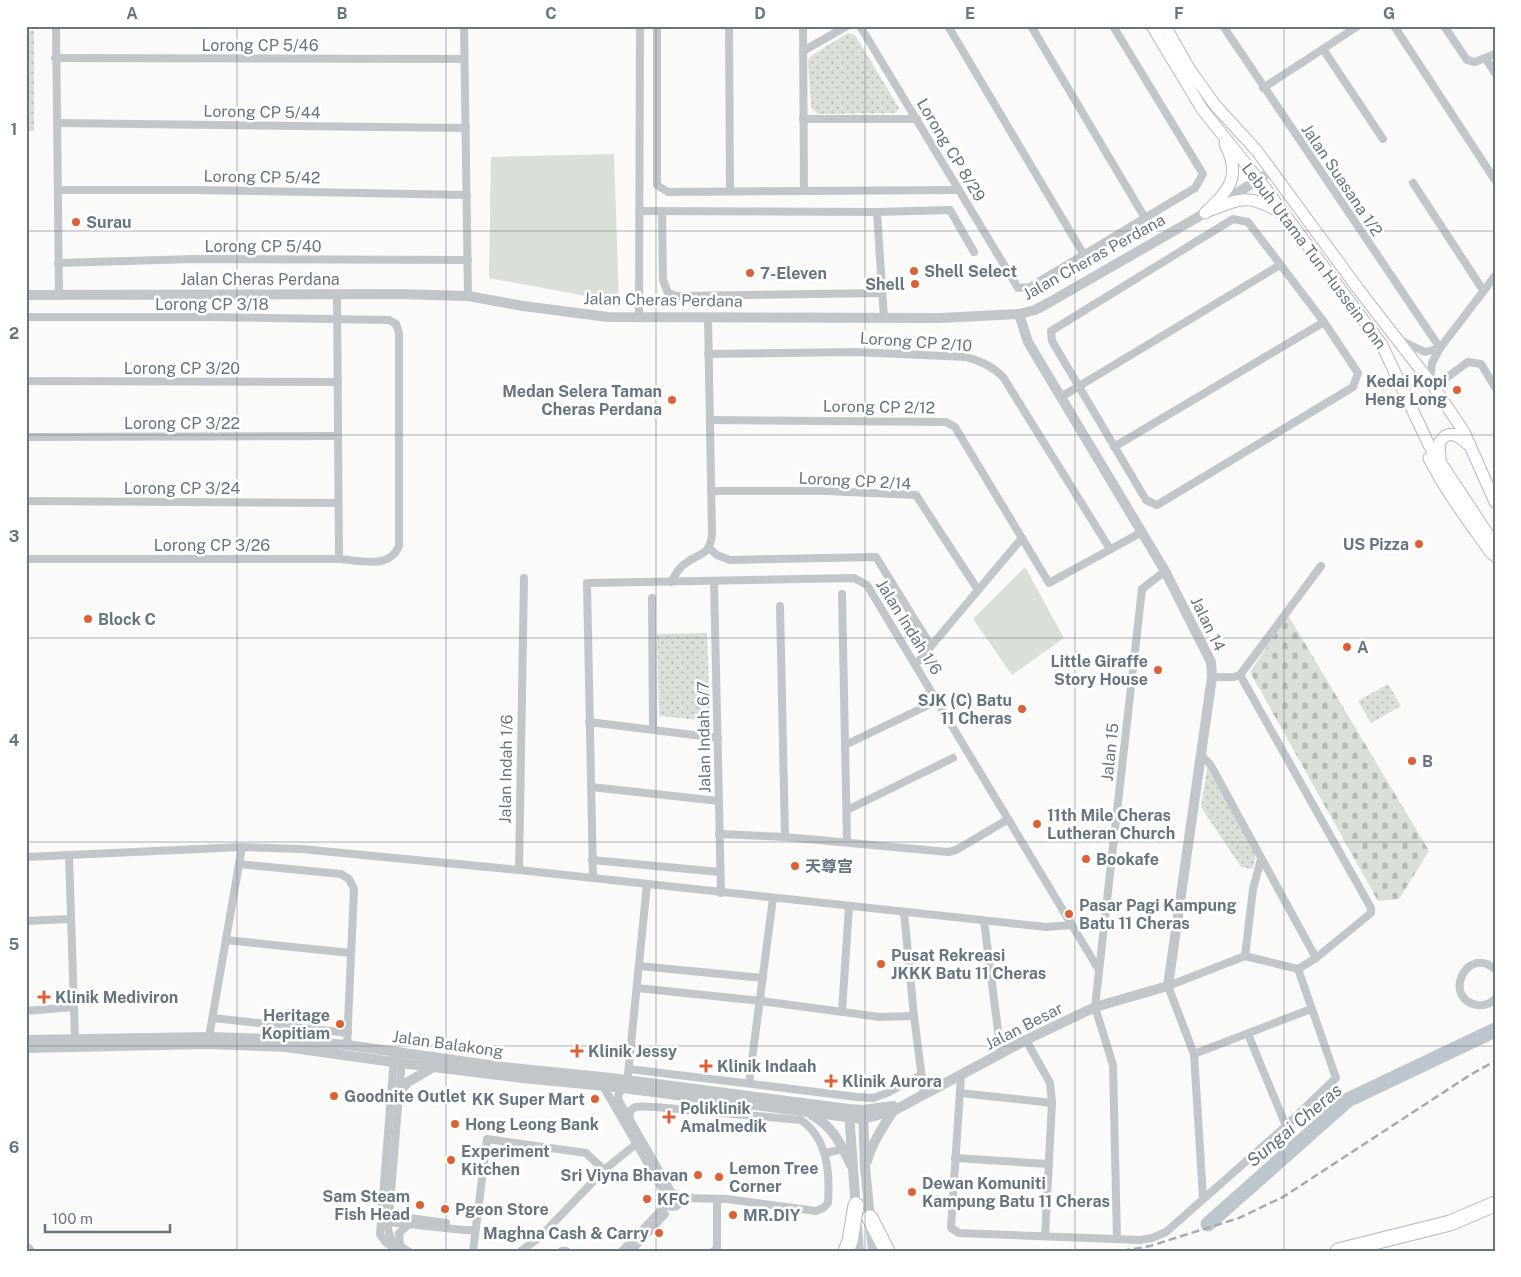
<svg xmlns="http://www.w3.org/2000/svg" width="1521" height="1277" font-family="'Public Sans','Noto Sans SC',sans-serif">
<defs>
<pattern id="cemetery-stones" width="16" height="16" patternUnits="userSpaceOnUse" patternTransform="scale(1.25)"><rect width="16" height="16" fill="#dadfd7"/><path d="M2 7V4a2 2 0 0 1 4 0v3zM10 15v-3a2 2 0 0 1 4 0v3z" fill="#b5b9b4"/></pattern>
<pattern id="park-dots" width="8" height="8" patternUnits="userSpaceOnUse" patternTransform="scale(1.25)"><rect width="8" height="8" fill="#dadfd7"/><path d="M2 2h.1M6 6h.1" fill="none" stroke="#b5b9b4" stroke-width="1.8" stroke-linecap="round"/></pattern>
</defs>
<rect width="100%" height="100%" fill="#fafaf8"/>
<!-- cemetery -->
<path fill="url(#cemetery-stones)" d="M1288 615 1429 851 1399 899 1378 901 1250 672Z"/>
<!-- park -->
<g fill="url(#park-dots)">
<rect x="26" y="31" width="8" height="100"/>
<path d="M848 33 855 35 899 108 896 113 818 114 811 108 808 61 811 56Z"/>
<path d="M707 633 710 721 659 716 657 634Z"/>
<path d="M1388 684 1401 706 1371 723 1358 701Z"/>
<path d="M1207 768 1256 852 1253 869 1241 867 1201 807Z"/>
</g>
<!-- garden -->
<g fill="#dadfd7">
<path d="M614 154 619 302 489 278 491 157Z"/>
<path d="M1025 567 1064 638 1012 675 973 619Z"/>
</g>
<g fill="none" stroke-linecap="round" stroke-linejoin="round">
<!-- river -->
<g stroke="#bdc6cc" stroke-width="15">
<path d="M1208 1224 1348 1100 1495 1030"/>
<path d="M26 1251H27"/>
</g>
<defs>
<g id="secondary">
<path d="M1152 26 1202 109 1265 188 1382 345 1429 445 1495 545"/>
<path d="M1165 26 1190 70 1215 105 1257 151 1359 290 1434 387 1464 432 1495 502"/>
<path d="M1211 210C1243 197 1250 195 1280 212"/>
<path d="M1205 213C1229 190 1242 177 1225 144"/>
<path d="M1429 458C1446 492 1469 522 1491 553L1495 556"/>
<path d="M1440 459 1439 443C1450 427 1457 436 1469 445"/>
</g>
<g id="motorway">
<path d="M870 1218 887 1251"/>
<path d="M846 1251 850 1241 856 1205"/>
<path d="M1338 1251 1450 1223 1495 1204"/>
</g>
</defs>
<!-- secondary casing -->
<use href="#secondary" stroke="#b6bbc0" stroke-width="13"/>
<!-- motorway casing -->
<use href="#motorway" stroke="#b5b9bd" stroke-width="17"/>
<!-- minor -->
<g stroke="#c1c6ca" stroke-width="8">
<path d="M56 26 59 295"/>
<path d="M464 26 468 296"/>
<path d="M657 26V185L668 192 958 190"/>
<path d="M729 26 730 191"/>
<path d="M803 26 804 191"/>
<path d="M860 26 1018 288 1030 287 1195 188 1203 174 1113 26"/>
<path d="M948 26 1084 255"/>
<path d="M1031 26 1145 218"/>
<path d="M1223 26 1440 348"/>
<path d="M1394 26 1495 180"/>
<path d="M1444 26 1467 60 1475 62 1495 54"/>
<path d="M1323 49 1383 139"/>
<path d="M803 51 847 26"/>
<path d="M55 58 464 59"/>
<path d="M1486 59 1495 73"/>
<path d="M1263 88 1358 26"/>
<path d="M803 119H917"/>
<path d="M57 123 466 128"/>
<path d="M1413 183 1483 290"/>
<path d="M58 190H195L467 195"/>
<path d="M639 211 877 212 950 210 974 252"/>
<path d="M662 211 663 280 668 293 677 296 882 293"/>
<path d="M877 212 884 318"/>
<path d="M1233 219 1248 222 1324 322 1358 373 1353 387 1157 505 1146 500 1052 341 1051 331Z"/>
<path d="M58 263 194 259 468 260"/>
<path d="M337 294 339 559"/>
<path d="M639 316 640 26"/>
<path d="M26 317H207L389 320 396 324 399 333V546C389 570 360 560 339 559H26"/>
<path d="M1400 340 1425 352 1440 348"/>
<path d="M708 354 855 352 966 357C981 361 992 366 1003 377L1110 549"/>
<path d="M26 381 338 382"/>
<path d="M1430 382 1432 363 1440 348 1495 276"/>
<path d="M1434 387 1468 362 1481 364 1495 387"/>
<path d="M1061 397 1280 265"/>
<path d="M710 420 946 422 955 427 1049 583 1142 532"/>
<path d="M26 437 338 436"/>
<path d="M1114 447 1324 322"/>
<path d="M711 491H825L916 495 978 590"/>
<path d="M26 501 338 503"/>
<path d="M709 548 717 555 730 560 876 557 931 646"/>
<path d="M714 581 721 893"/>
<path d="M671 582C675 575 679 567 686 563 701 552 709 556 712 535L708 317"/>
<path d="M842 594 847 842"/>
<path d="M652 598 653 730"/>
<path d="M780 606 785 837"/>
<path d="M916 664 1022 538"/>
<path d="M1212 677H1234L1240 675 1321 566"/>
<path d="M589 722 718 738"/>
<path d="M845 745 937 701"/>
<path d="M1201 755 1210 764 1316 958"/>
<path d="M591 787 719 801"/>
<path d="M847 810 953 758"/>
<path d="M719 834 785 837 948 852 956 850 1007 820"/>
<path d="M69 855 75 1038"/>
<path d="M26 857 242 847 301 849 519 870 1046 927 1072 925"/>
<path d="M592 860 720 872"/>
<path d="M239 864 341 874 349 879 354 889 347 1045"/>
<path d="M519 870 524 578"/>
<path d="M593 878 587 583 854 578 867 585 1099 970"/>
<path d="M904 912 914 1016 924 1094"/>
<path d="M26 921 71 919"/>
<path d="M984 921 1001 1054"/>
<path d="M226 940 351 953"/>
<path d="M1245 956 1253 889 1261 859"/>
<path d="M639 966 763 978"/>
<path d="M1495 969C1466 945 1442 999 1477 1005 1484 1006 1490 1004 1495 999"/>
<path d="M637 988 761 1001 880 1017 914 1016"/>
<path d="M26 1011 74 1007"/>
<path d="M842 1012 849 906"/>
<path d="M213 1018 348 1033"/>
<path d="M1248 1034 1286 1126"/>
<path d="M209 1037 242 847"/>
<path d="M1026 1040 1050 1083 1052 1103 1045 1236"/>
<path d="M1194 1054 1311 1009"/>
<path d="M394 1057 380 1234 385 1242 397 1250"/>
<path d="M402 1059 388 1228C390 1242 395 1245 408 1251"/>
<path d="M629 1069 857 1097 873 1098 887 1093 921 1075"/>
<path d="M628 1074 647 884"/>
<path d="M961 1075 951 1228 959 1233 1140 1240 1152 1238 1166 1232 1286 1126 1336 1078 1298 969"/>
<path d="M749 1083 773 898"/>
<path d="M603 1086 667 1197"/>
<path d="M626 1088C619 1090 617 1095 619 1101L672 1193"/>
<path d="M960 1093 1052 1103"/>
<path d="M630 1122C627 1102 640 1107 655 1107L801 1120C828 1139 830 1173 828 1203L823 1208 816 1211 727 1199 680 1198"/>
<path d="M826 1153 843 1149"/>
<path d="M955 1158 1049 1164"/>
<circle cx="673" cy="1200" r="7"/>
<path d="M1203 1198 1194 1054 1168 986 1245 956 1298 969 1316 958 1371 913V908L1240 675"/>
<path d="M388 1215 446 1223"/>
<path d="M386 1219 388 1222 464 1230H475"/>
<path d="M1117 1239 1113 1065 1095 1007 1142 589 1165 571"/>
<path d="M403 1248 400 1245 399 1233 409 1224"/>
<path d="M473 1251 487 1139 586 1153 604 1170"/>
<path d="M521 1251 540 1237 604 1170 636 1144"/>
<path d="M562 1251H566"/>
<path d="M622 1251 667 1204"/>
<path d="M631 1251 665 1214"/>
<path d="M714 1251 717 1248V1199"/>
</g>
<!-- tertiary -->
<g stroke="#c1c6ca" stroke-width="10">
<path d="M26 295 398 294 468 296 523 306 608 317 940 318 1019 314 1035 310 1050 302 1205 213 1264 176"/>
<path d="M26 1040 209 1037 274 1039 347 1045 503 1067 611 1078 849 1109 863 1110 893 1106"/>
<path d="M26 1048 207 1044 286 1047 393 1062 523 1078 615 1087 863 1119 893 1111 1026 1040 1095 1007 1168 986 1212 677 1211 662 1165 571 1028 342 1019 314"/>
<path d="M399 1091 408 1082 435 1066"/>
<path d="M849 1112 856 1210"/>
<path d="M863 1112 865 1167 873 1251"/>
<path d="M812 1115C834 1128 840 1143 851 1165"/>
<path d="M867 1161C872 1143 883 1127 893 1111"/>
<path d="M857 1227 859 1251"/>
</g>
<!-- secondary -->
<use href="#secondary" stroke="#fff" stroke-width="11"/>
<!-- motorway -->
<use href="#motorway" stroke="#fff" stroke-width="15"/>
<!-- rail -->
<path stroke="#a5abb1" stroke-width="2.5" stroke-dasharray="8 4" stroke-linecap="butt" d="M1122 1251 1150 1246 1239 1218 1283 1197 1470 1075 1495 1061"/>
</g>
<!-- grid -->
<path fill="none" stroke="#667582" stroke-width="1" stroke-opacity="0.55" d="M237 26V1251M446 26V1251M656 26V1251M865 26V1251M1075 26V1251M1284 26V1251M26 231H1495M26 435H1495M26 638H1495M26 842H1495M26 1046H1495"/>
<!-- markers -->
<g fill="#dd6135" stroke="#fff" stroke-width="2">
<circle cx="76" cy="222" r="5"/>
<circle cx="914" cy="271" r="5"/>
<circle cx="750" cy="273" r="5"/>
<circle cx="915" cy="284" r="5"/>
<circle cx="1457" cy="390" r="5"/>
<circle cx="672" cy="400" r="5"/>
<circle cx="1419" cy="544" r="5"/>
<circle cx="88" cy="619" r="5"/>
<circle cx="1347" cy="647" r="5"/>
<circle cx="1158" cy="670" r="5"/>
<circle cx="1022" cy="709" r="5"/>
<circle cx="1412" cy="761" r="5"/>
<circle cx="1037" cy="824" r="5"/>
<circle cx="1086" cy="859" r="5"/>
<circle cx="795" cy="866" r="5"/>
<circle cx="1069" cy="914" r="5"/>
<circle cx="881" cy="964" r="5"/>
<path d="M41.5 989.5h5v5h5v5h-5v5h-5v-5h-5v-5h5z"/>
<circle cx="340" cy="1024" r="5"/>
<path d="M574.5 1043.5h5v5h5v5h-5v5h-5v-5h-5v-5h5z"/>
<path d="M703.5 1058.5h5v5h5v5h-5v5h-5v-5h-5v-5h5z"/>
<path d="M828.5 1073.5h5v5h5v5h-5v5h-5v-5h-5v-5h5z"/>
<circle cx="334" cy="1096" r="5"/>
<circle cx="595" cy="1099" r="5"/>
<path d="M666.5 1109.5h5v5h5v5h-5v5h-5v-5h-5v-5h5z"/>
<circle cx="455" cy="1124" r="5"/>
<circle cx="451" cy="1160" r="5"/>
<circle cx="698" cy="1175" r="5"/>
<circle cx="719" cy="1177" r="5"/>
<circle cx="912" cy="1192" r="5"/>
<circle cx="647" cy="1199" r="5"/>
<circle cx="420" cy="1205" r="5"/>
<circle cx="445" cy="1209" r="5"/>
<circle cx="733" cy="1215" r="5"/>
<circle cx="659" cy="1233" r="5"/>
</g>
<g text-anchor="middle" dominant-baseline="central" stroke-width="5" stroke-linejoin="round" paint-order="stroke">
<!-- street labels -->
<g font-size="16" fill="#667582" stroke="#fff">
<text x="260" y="45">Lorong CP 5/46</text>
<text transform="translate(262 112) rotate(1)">Lorong CP 5/44</text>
<text transform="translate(951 150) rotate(59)">Lorong CP 8/29</text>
<text transform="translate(262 177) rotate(1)">Lorong CP 5/42</text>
<text transform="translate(1342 180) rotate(56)">Jalan Suasana 1/2</text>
<text x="263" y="246">Lorong CP 5/40</text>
<text transform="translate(1314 256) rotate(53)">Lebuh Utama Tun Hussein Onn</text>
<text transform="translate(1094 257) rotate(-29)">Jalan Cheras Perdana</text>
<text x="260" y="279">Jalan Cheras Perdana</text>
<text transform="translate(663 300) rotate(1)">Jalan Cheras Perdana</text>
<text x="212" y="304">Lorong CP 3/18</text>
<text transform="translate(916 342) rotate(4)">Lorong CP 2/10</text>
<text x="182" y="368">Lorong CP 3/20</text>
<text transform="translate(879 407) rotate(1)">Lorong CP 2/12</text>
<text x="182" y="423">Lorong CP 3/22</text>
<text transform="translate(855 481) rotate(3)">Lorong CP 2/14</text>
<text x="182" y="488">Lorong CP 3/24</text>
<text x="212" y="545">Lorong CP 3/26</text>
<text transform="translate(1208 624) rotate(64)">Jalan 14</text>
<text transform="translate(909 627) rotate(58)">Jalan Indah 1/6</text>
<text transform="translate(704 737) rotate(-91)">Jalan Indah 6/7</text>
<text transform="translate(1110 752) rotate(-84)">Jalan 15</text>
<text transform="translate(506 769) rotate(-89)">Jalan Indah 1/6</text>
<text transform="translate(1024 1026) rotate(-27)">Jalan Besar</text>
<text transform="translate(448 1044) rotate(8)">Jalan Balakong</text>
</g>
<!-- poi labels -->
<g font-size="16" font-weight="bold" fill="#667582" stroke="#fff" text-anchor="start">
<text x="86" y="222">Surau</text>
<text x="924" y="271">Shell Select</text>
<text x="760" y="273">7-Eleven</text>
<text x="905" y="284" text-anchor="end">Shell</text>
<text x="1447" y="381" text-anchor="end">Kedai Kopi<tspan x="1447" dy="18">Heng Long</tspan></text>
<text x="662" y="391" text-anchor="end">Medan Selera Taman<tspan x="662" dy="18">Cheras Perdana</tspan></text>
<text x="1409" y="544" text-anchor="end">US Pizza</text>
<text x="98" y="619">Block C</text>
<text x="1357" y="647">A</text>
<text x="1148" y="661" text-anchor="end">Little Giraffe<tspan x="1148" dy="18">Story House</tspan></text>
<text x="1012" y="700" text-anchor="end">SJK (C) Batu<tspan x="1012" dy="18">11 Cheras</tspan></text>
<text x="1422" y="761">B</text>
<text x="1047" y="815">11th Mile Cheras<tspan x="1047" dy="18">Lutheran Church</tspan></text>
<text x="1096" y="859">Bookafe</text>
<text x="805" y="866">天尊宫</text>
<text x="1079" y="905">Pasar Pagi Kampung<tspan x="1079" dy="18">Batu 11 Cheras</tspan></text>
<text x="891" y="955">Pusat Rekreasi<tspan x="891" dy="18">JKKK Batu 11 Cheras</tspan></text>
<text x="55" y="997">Klinik Mediviron</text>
<text x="330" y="1015" text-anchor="end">Heritage<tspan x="330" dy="18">Kopitiam</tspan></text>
<text x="588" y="1051">Klinik Jessy</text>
<text x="717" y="1066">Klinik Indaah</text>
<text x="842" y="1081">Klinik Aurora</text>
<text x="344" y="1096">Goodnite Outlet</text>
<text x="585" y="1099" text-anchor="end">KK Super Mart</text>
<text x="680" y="1108">Poliklinik<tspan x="680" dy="18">Amalmedik</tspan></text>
<text x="465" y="1124">Hong Leong Bank</text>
<text x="461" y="1151">Experiment<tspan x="461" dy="18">Kitchen</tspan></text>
<text x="729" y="1168">Lemon Tree<tspan x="729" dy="18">Corner</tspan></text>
<text x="688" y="1175" text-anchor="end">Sri Viyna Bhavan</text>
<text x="922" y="1183">Dewan Komuniti<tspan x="922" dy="18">Kampung Batu 11 Cheras</tspan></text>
<text x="410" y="1196" text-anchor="end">Sam Steam<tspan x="410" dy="18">Fish Head</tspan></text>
<text x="657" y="1199">KFC</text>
<text x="455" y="1209">Pgeon Store</text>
<text x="743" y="1215">MR.DIY</text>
<text x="649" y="1233" text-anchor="end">Maghna Cash &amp; Carry</text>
</g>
<!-- water labels -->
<g font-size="18" font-style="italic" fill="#60737b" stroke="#fff">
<text transform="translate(1294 1125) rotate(-40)">Sungai Cheras</text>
</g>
</g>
<!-- border -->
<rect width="1521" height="1277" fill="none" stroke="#ffffff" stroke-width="55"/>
<!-- scale -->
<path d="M45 1224v8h125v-8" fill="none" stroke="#667582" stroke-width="2.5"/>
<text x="52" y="1224" font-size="15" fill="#667582" stroke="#ffffff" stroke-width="4" paint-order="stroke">100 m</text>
<rect x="28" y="28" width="1466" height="1222" fill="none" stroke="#667582" stroke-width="2"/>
<g font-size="16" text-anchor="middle" font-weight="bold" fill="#667582">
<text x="132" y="19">A</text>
<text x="342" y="19">B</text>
<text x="551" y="19">C</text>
<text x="760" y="19">D</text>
<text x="970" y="19">E</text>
<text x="1179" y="19">F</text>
<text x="1389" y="19">G</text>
<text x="14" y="135">1</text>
<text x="14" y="339">2</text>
<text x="14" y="542">3</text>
<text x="14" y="746">4</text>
<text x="14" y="950">5</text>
<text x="14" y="1153">6</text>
</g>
</svg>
